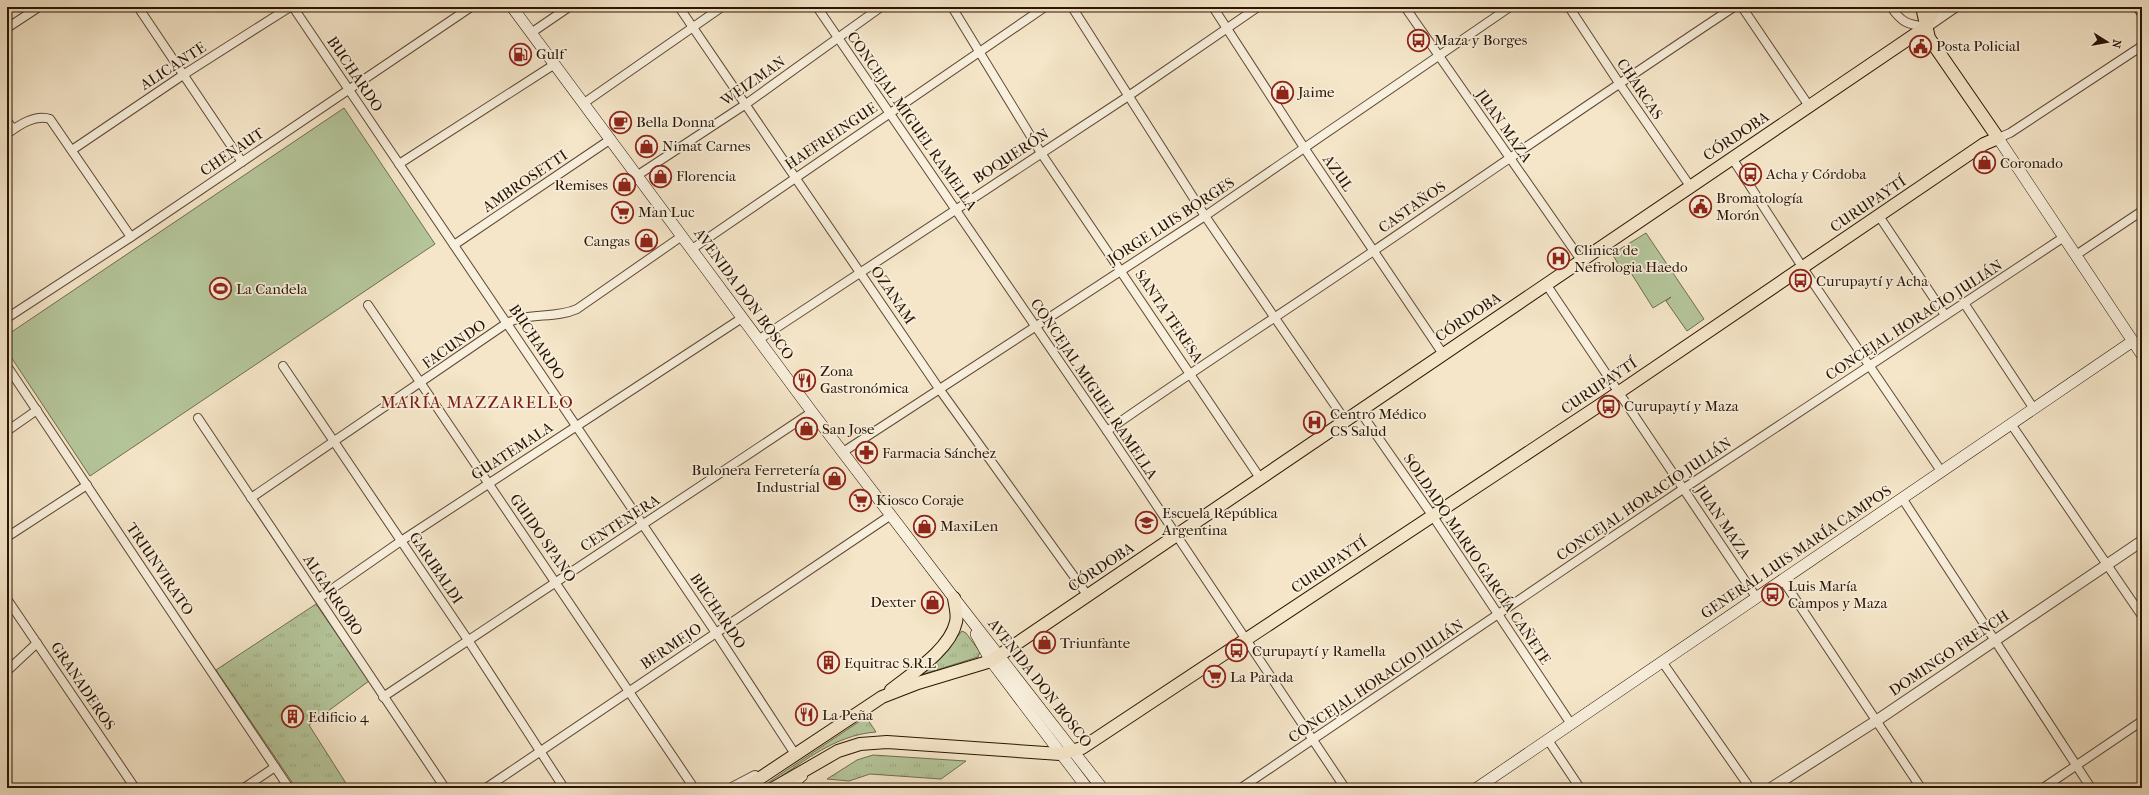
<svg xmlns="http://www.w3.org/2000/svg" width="2149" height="795" font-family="'IM FELL French Canon',serif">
<defs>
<pattern id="grass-tufts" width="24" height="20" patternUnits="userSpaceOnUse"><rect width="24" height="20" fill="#b5c69b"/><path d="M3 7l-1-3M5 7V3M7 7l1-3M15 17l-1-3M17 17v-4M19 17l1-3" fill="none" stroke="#9ca984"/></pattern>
</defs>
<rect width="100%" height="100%" fill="#f5e6c9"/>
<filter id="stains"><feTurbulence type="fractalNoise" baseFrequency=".005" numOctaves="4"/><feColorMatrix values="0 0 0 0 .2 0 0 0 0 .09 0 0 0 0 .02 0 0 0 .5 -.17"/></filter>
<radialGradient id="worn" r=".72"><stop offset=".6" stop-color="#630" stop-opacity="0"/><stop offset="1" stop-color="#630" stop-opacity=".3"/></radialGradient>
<!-- grass -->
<g fill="url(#grass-tufts)" stroke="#706d4f">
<path d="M316 604 369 681 309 725 349 788H296L216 670Z"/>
<path d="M962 631 966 633 980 652 978 657 917 676 943 654Z"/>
<path d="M866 717 876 732C833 735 799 765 765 788H760Z"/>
<path d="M873 755 966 761 941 779 870 774 849 781 827 779 857 760Z"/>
</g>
<!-- garden -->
<g fill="#b5c69b" stroke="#706d4f">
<path d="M344 108 435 244 90 476 7 351V335Z"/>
<path d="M1646 233 1704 319 1687 331 1666 301 1671 297 1653 308 1631 273 1626 276 1612 254Z"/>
</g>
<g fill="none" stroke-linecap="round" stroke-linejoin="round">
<defs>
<g id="minor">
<path d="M138 7 242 162"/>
<path d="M293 7 716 633 795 754"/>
<path d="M679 7 940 390 1088 596"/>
<path d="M817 7 1107 431 1345 788"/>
<path d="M952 7 1041 153 1260 478"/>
<path d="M1072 7 1205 216 1345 420"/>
<path d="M1213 7 1305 149 1443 354"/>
<path d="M1405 7 1581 260"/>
<path d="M1569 7 1619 83 1690 186"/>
<path d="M1742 7 1809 106"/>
<path d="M1891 7C1902 23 1907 24 1926 27"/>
<path d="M2137 7 2142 14"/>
<path d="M7 28 39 7"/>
<path d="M531 33 569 7"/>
<path d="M584 103 722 7"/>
<path d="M7 121 13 129"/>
<path d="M7 134C19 125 35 114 50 119L131 237"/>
<path d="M1998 138 2010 133 2142 46"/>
<path d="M72 150 183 75 290 7"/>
<path d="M1732 158 1803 268 1941 471"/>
<path d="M399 164 555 64"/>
<path d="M638 175 746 104 881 7"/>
<path d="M1879 216 1945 315"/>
<path d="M454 245 611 139"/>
<path d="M692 249 1045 7"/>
<path d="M2076 255 2142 211"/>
<path d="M1546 284 1756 597"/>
<path d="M1964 303 2034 409"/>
<path d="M368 305 694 788"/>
<path d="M7 318 131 237 471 7"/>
<path d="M758 340 1127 97 1258 7"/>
<path d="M7 366 289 788"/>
<path d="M283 366 468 640 564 788"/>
<path d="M1359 410 1432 515 1571 724"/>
<path d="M198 418 445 788"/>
<path d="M2011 424 2142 616"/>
<path d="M7 431 37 410"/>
<path d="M1107 431C1195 369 1286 311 1375 250 1494 169 1613 87 1734 7"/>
<path d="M843 452 1205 216 1510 7"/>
<path d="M251 498 507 323C529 312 555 319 577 309L682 236"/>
<path d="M1902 498 2091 788"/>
<path d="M7 537 87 485"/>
<path d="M1782 579 1921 788"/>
<path d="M319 598 401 541 742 318"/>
<path d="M7 599 135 788"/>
<path d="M1663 663 1750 788"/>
<path d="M7 671 37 643"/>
<path d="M383 697 812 412"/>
<path d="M1548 740 1580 788"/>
<path d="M244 788 275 767"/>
<path d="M486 788 891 515"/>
<path d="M1241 788 1683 489 2064 237"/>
<path d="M2043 788 2142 721"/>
</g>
<g id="tertiary">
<path d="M1926 27 1955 7"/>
<path d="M732 788 755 776"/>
<path d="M788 788 802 776"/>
<path d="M1771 788 1876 721 2142 541"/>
</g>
<g id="secondary">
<path d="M512 7 812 412 954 598 1102 788"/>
<path d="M1998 138 2142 355"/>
<path d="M976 634 991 661 1087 788"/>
<path d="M1477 788 2133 341"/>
</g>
<g id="primary">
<path d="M1926 27 1935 7"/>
<path d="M891 690C911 674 950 650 956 622 958 614 955 606 954 598"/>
<path d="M745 788 882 697 918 683 991 661 1926 27"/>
<path d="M774 788 838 751 860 744 887 742 1060 754 1082 748 1606 401 1984 144 1998 138 1929 38 1922 7"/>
</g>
</defs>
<!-- minor casing -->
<use href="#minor" stroke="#5d4834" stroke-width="10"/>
<!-- tertiary casing -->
<use href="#tertiary" stroke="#5d4834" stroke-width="12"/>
<!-- secondary casing -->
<use href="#secondary" stroke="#2a1403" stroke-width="12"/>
<!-- primary casing -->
<use href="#primary" stroke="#2a1403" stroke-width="14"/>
<!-- minor -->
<use href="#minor" stroke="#f8efdc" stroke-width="8"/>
<!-- tertiary -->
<use href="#tertiary" stroke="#f8efdc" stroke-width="10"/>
<!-- secondary -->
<use href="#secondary" stroke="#f8efdc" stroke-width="11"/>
<!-- primary -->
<use href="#primary" stroke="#f5e6c9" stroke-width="12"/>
</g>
<!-- icons -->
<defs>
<symbol id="bus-ring" viewBox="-11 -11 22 22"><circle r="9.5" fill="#f8efdc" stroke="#8f2418" stroke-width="1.5"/><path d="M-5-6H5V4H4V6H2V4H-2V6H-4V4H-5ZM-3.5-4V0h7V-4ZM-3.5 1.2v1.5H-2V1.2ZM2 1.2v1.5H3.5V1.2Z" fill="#8f2418"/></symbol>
<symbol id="civic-ring" viewBox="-11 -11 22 22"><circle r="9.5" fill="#f8efdc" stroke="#8f2418" stroke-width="1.5"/><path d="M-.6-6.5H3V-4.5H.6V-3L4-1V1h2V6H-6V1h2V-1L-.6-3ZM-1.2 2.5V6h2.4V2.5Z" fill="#8f2418"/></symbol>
<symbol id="fuel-ring" viewBox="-11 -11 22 22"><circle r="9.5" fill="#f8efdc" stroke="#8f2418" stroke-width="1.5"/><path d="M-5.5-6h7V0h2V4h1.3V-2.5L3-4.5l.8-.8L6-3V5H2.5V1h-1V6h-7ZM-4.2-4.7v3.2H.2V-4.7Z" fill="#8f2418"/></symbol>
<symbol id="shop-ring" viewBox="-11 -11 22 22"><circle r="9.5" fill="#f8efdc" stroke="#8f2418" stroke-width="1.5"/><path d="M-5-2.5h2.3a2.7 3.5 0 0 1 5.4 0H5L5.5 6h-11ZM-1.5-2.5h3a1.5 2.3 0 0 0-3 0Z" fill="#8f2418"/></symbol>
<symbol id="cafe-ring" viewBox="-11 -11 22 22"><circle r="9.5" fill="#f8efdc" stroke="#8f2418" stroke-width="1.5"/><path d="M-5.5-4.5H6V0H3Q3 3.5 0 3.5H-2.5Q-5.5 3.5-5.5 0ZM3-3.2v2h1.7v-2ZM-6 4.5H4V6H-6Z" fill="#8f2418"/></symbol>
<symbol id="supermarket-ring" viewBox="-11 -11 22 22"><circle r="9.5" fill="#f8efdc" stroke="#8f2418" stroke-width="1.5"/><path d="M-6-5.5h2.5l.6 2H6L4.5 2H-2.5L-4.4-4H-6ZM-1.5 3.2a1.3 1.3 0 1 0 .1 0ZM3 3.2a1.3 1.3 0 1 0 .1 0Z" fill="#8f2418"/></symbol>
<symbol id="hospital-ring" viewBox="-11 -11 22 22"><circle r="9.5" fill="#f8efdc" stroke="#8f2418" stroke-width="1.5"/><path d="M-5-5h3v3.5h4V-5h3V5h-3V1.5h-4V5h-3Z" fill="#8f2418"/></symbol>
<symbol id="stadium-ring" viewBox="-11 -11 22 22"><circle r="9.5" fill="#f8efdc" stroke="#8f2418" stroke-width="1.5"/><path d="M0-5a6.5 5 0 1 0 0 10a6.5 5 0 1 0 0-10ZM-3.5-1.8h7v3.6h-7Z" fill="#8f2418"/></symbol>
<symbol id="restaurant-ring" viewBox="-11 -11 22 22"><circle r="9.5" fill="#f8efdc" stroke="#8f2418" stroke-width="1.5"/><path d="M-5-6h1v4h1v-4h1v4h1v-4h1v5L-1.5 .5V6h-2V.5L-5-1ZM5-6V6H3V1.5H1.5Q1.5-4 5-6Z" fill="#8f2418"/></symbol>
<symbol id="pharmacy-ring" viewBox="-11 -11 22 22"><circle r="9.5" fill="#f8efdc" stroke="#8f2418" stroke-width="1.5"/><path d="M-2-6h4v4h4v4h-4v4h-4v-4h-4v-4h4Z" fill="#8f2418"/></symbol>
<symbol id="school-ring" viewBox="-11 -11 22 22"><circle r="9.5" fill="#f8efdc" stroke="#8f2418" stroke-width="1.5"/><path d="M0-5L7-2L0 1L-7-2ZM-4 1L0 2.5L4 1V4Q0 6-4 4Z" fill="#8f2418"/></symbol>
<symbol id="building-ring" viewBox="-11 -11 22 22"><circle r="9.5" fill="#f8efdc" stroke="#8f2418" stroke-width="1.5"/><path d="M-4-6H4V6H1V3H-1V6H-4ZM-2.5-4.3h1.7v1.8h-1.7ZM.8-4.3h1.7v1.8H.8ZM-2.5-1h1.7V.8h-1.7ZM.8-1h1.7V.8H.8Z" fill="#8f2418"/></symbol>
</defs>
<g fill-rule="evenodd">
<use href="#bus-ring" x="1406" y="28" width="25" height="25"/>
<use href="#civic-ring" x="1908" y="34" width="25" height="25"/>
<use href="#fuel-ring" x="508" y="42" width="25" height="25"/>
<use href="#shop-ring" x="1270" y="80" width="25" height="25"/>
<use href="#cafe-ring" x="608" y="110" width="25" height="25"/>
<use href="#shop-ring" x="634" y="134" width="25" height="25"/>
<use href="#shop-ring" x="1972" y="150" width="25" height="25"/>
<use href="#bus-ring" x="1738" y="162" width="25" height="25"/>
<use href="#shop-ring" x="648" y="164" width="25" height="25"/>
<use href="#shop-ring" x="612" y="172" width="25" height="25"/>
<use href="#civic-ring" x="1688" y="194" width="25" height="25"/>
<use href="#supermarket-ring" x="610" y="200" width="25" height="25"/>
<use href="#shop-ring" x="634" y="228" width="25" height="25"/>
<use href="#hospital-ring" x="1546" y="246" width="25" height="25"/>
<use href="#bus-ring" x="1788" y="268" width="25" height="25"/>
<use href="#stadium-ring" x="208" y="276" width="25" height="25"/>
<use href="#restaurant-ring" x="792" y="368" width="25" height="25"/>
<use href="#bus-ring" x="1596" y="394" width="25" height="25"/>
<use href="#hospital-ring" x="1302" y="410" width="25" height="25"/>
<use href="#shop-ring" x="794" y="416" width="25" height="25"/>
<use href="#pharmacy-ring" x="854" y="440" width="25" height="25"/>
<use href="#shop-ring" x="822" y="466" width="25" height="25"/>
<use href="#supermarket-ring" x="848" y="488" width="25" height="25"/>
<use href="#school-ring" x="1134" y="510" width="25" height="25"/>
<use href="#shop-ring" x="912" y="514" width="25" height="25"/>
<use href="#bus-ring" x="1760" y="582" width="25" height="25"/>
<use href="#shop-ring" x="920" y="590" width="25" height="25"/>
<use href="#shop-ring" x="1032" y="630" width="25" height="25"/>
<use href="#bus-ring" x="1224" y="638" width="25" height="25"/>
<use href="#building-ring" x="816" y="650" width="25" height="25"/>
<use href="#supermarket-ring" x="1202" y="664" width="25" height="25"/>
<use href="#restaurant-ring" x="794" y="702" width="25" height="25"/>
<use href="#building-ring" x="280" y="704" width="25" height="25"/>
</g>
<g text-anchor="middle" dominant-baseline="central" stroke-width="3.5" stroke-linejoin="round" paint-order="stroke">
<!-- poi labels -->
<g font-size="15" fill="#2a1403" stroke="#f8efdc" text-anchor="start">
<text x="1434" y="40">Maza y Borges</text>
<text x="1936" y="46">Posta Policial</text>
<text x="536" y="54">Gulf</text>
<text x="1298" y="92">Jaime</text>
<text x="636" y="122">Bella Donna</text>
<text x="662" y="146">Nimat Carnes</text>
<text x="2000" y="163">Coronado</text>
<text x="1766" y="174">Acha y Córdoba</text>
<text x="676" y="176">Florencia</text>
<text x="608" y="185" text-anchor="end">Remises</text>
<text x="1716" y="198">Bromatología<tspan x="1716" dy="17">Morón</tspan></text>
<text x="638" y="212">Man Luc</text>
<text x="630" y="241" text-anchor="end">Cangas</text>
<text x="1574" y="250">Clinica de<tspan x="1574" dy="17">Nefrologia Haedo</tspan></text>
<text x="1816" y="281">Curupaytí y Acha</text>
<text x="236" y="289">La Candela</text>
<text x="820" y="371">Zona<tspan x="820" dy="17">Gastronómica</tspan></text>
<text x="1624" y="406">Curupaytí y Maza</text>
<text x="1330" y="414">Centro Médico<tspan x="1330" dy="17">CS Salud</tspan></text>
<text x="822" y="429">San Jose</text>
<text x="882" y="453">Farmacia Sánchez</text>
<text x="820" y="470" text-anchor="end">Bulonera Ferretería<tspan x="820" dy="17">Industrial</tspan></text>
<text x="876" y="500">Kiosco Coraje</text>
<text x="1162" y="513">Escuela República<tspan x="1162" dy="17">Argentina</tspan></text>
<text x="940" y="526">MaxiLen</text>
<text x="1788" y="586">Luis María<tspan x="1788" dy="17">Campos y Maza</tspan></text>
<text x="916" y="602" text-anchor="end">Dexter</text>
<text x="1060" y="643">Triunfante</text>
<text x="1252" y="651">Curupaytí y Ramella</text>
<text x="844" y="663">Equitrac S.R.L</text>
<text x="1230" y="677">La Parada</text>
<text x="822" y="715">La Peña</text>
<text x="308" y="717">Edificio 4</text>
</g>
<!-- street labels -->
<g font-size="15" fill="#2a1403" stroke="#f8efdc">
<text transform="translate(173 66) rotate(-33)">ALICANTE</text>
<text transform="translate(355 74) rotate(56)">BUCHARDO</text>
<text transform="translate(753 81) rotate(-35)">WEIZMAN</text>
<text transform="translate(1640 89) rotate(56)">CHARCAS</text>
<text transform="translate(912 121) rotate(55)">CONCEJAL MIGUEL RAMELLA</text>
<text transform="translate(1504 126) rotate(55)">JUAN MAZA</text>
<text transform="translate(831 136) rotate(-34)">HAEFREINGUE</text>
<text transform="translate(1736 136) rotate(-34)">CÓRDOBA</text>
<text transform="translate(232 152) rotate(-34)">CHENAUT</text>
<text transform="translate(1011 156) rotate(-33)">BOQUERÓN</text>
<text transform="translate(1338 173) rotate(55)">AZUL</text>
<text transform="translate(525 181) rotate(-34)">AMBROSETTI</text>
<text transform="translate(1868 204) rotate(-34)">CURUPAYTÍ</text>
<text transform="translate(1412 207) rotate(-35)">CASTAÑOS</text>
<text transform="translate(1171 221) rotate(-33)">JORGE LUIS BORGES</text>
<text transform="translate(744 294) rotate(54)">AVENIDA DON BOSCO</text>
<text transform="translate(893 295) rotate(56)">OZANAM</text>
<text transform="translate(1169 316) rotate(56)">SANTA TERESA</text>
<text transform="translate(1468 317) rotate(-34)">CÓRDOBA</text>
<text transform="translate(1914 320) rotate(-33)">CONCEJAL HORACIO JULIÁN</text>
<text transform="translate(537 342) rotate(56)">BUCHARDO</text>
<text transform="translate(454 344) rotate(-35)">FACUNDO</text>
<text transform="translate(1599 386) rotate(-34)">CURUPAYTÍ</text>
<text transform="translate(1094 389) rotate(56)">CONCEJAL MIGUEL RAMELLA</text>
<text transform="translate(512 451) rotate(-33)">GUATEMALA</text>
<text transform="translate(1644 499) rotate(-34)">CONCEJAL HORACIO JULIÁN</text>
<text transform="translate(1723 522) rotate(56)">JUAN MAZA</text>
<text transform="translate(620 523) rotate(-33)">CENTENERA</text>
<text transform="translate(543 538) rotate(55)">GUIDO SPANO</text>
<text transform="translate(1796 552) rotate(-34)">GENERAL LUIS MARÍA CAMPOS</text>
<text transform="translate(1477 559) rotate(56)">SOLDADO MARIO GARCÍA CAÑETE</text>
<text transform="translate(1329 565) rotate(-34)">CURUPAYTÍ</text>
<text transform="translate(1101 567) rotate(-34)">CÓRDOBA</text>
<text transform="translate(436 568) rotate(56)">GARIBALDI</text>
<text transform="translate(160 569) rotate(56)">TRIUNVIRATO</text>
<text transform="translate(333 595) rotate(56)">ALGARROBO</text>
<text transform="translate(718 611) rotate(56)">BUCHARDO</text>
<text transform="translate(671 646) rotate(-34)">BERMEJO</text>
<text transform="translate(1949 653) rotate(-34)">DOMINGO FRENCH</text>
<text transform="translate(1376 681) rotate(-34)">CONCEJAL HORACIO JULIÁN</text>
<text transform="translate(1040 683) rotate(52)">AVENIDA DON BOSCO</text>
<text transform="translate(83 686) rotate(56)">GRANADEROS</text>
</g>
<!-- quarter labels -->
<g font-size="17" letter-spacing="1" fill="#7a1f14" stroke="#f8efdc">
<text x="477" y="402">MARÍA MAZZARELLO</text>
</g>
</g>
<!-- margin -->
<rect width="2149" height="795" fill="none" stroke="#f5e6c9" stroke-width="24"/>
<rect x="8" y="8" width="2133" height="779" fill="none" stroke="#2a1403" stroke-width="2"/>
<rect x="12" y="12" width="2125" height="771" fill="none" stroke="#2a1403"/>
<!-- north arrow -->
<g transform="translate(2107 42) rotate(101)" stroke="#f8efdc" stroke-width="3" paint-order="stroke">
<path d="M0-3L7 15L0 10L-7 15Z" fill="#2a1403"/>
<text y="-6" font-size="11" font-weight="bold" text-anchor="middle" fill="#2a1403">N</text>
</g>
<rect width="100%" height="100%" filter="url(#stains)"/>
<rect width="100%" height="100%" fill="url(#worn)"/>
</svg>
